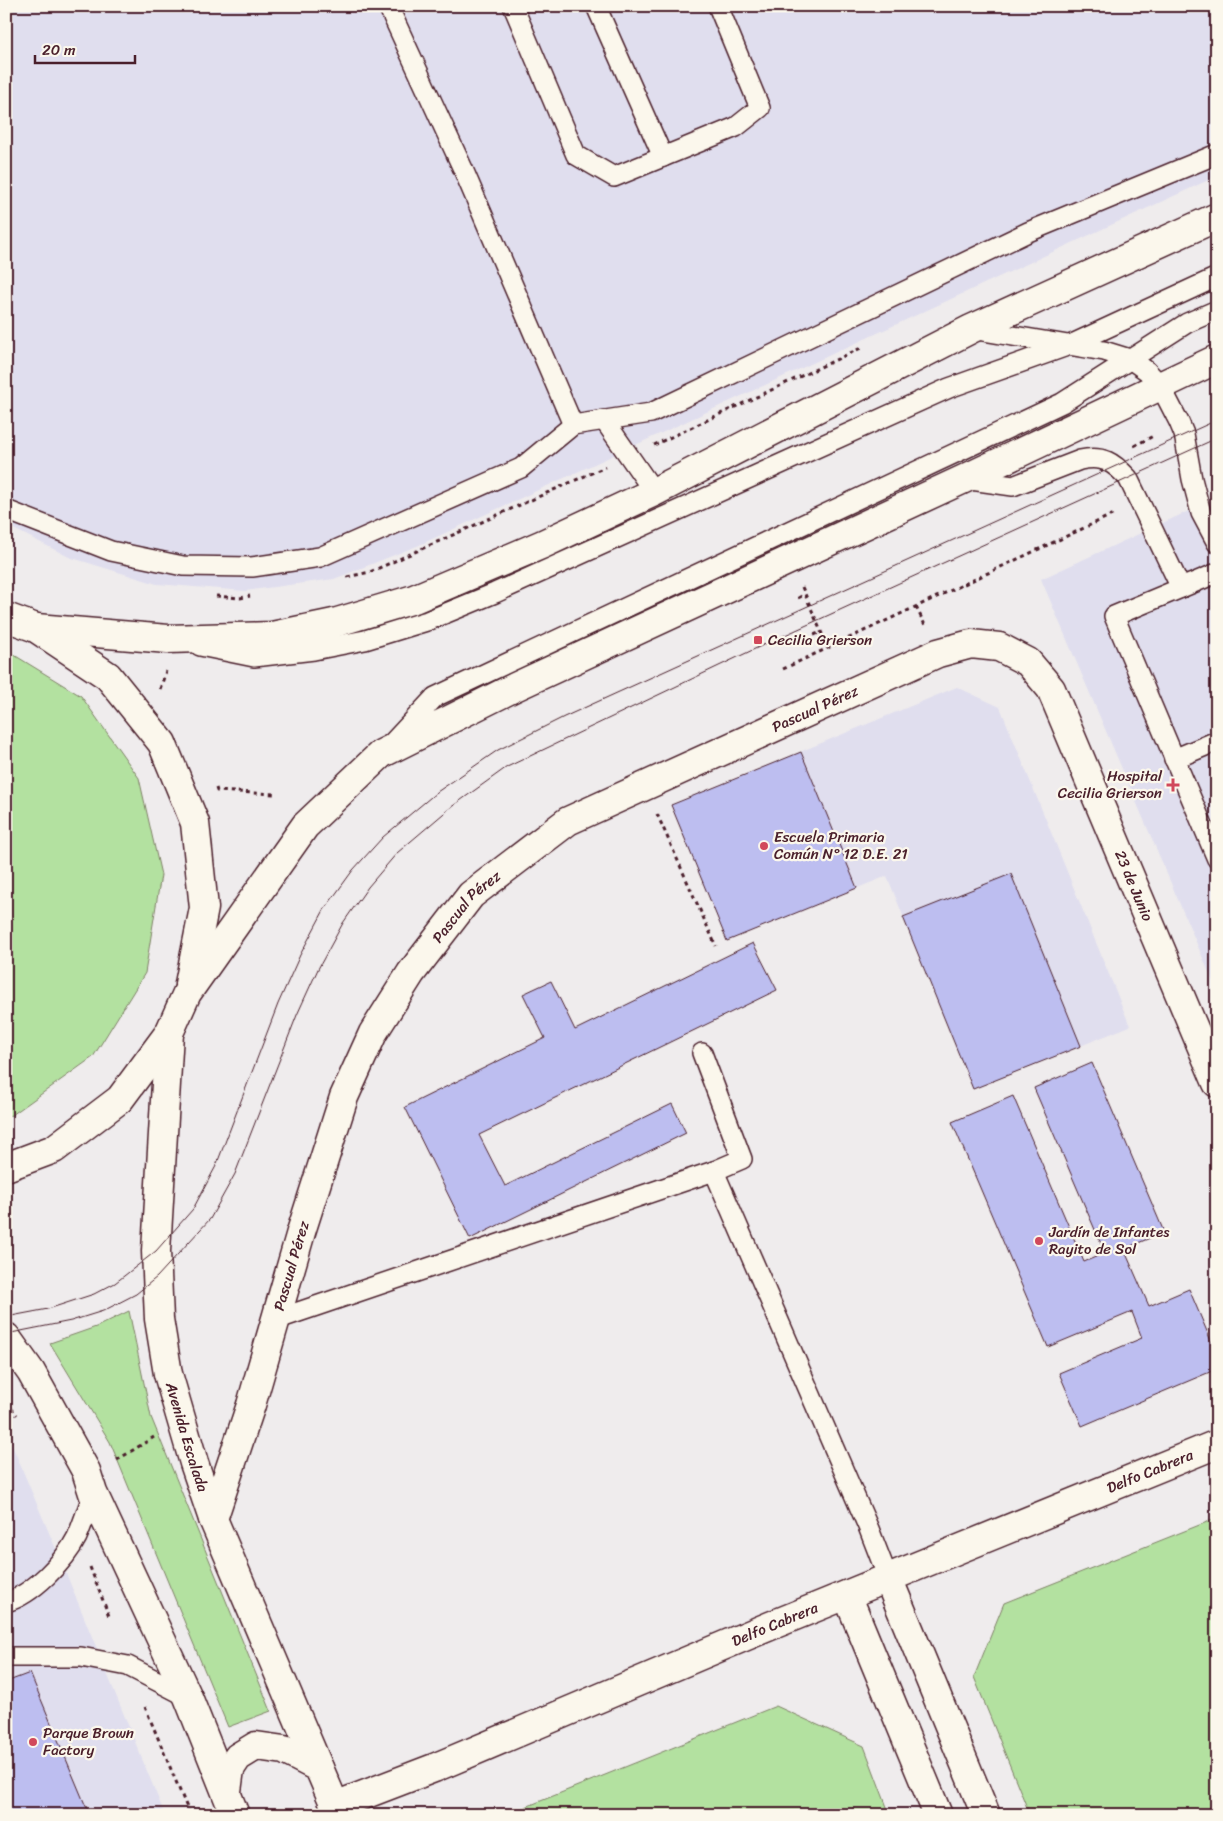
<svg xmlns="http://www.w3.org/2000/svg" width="1223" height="1821" font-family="Sriracha,sans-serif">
<rect width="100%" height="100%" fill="#efeced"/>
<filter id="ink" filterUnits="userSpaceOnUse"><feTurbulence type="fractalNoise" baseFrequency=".02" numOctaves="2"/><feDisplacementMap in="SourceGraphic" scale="10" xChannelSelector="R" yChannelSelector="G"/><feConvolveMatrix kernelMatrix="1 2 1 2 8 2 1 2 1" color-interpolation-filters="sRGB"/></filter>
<g filter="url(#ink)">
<!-- built -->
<g fill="#e0deee">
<path d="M6 6H1217V176L417 546 334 579 245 591 157 584 69 557 6 525Z"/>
<path d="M1217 498V991L1041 579Z"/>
<path d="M957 687 1000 707 1130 1026 973 1089 887 876 727 941 671 805Z"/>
<path d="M6 1431 61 1561 165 1815H6Z"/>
</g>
<!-- green -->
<g fill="#b3e1a0" stroke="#7e8066">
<path d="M6 650 81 696 139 778 161 875 145 973 93 1057 12 1115 6 1116Z"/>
<path d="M129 1311 151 1417 271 1711 228 1727 110 1442 50 1343 96 1327Z"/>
<path d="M1217 1518V1815H1030L974 1677 1004 1603Z"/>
<path d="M776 1706 864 1746 890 1815H506Z"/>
</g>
<!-- building -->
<g fill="#bdbef0" stroke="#4a1f2b">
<path d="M801 752 857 888 727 941 671 805Z"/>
<path d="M1011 874 1081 1046 973 1089 903 917Z"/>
<path d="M753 943 777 990 479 1135 505 1186 672 1104 686 1133 470 1239 405 1107 545 1038 523 994 551 981 575 1030Z"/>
<path d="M1092 1063 1164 1232 1124 1249 1149 1306 1189 1289 1217 1355V1369L1082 1426 1059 1373 1142 1338 1132 1312 1048 1347 952 1122 1013 1096 1084 1262 1105 1253 1034 1088Z"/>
<path d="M30 1673 84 1802 90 1815H6V1682Z"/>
</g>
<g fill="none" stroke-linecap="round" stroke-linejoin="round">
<defs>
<g id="lane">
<path d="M388 6 463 169 573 425"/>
<path d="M513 6 576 155 614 177 736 127 760 108 718 6"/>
<path d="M596 6 663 157"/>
<path d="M971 329 1104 351 1130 359 1147 371 1160 385 1179 422 1184 434 1192 479 1201 513 1217 543"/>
<path d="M604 420 654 492"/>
<path d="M964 479 1013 486 1080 460C1103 455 1113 462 1128 478L1181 588"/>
<path d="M6 510 111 551 183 566 252 567 320 557 521 468 573 425 651 413 1028 232 1217 154"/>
<path d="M1217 573 1114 616 1217 859"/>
<path d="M200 646 254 657 314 650 365 640 427 621 495 593 949 388 1070 345 1217 277"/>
<path d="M393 742 435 697 1062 403 1187 323 1217 310"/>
<path d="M1174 759 1217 741"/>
<path d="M714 1171 869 1529 888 1578"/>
<path d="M275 1320 714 1171 742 1159 702 1053"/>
<path d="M6 1602C32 1595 65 1561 77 1537 83 1523 88 1508 93 1493"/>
<path d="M6 1657H81L128 1666 188 1697"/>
</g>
<g id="street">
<path id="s1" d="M213 1519 251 1405 301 1232 344 1097 373 1033 411 973 471 895 568 821 938 653 971 644 999 647 1028 662 1051 689 1217 1083"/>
<path d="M888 1578 986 1815"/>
<path d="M847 1595 938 1815"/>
<path id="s2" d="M335 1806 434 1768 770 1626 1217 1444"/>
</g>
<g id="secondary">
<path d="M6 617 36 628 108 676 162 743 195 823 204 908 189 984"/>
<path d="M36 628 168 639 272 636 334 623 414 599 543 544 654 492 971 329 1217 217"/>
<path id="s3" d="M169 1033 156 1251 159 1319 168 1374 194 1463 213 1519 339 1815"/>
<path d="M6 1167 54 1149 120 1099 169 1033 187 993 305 826 381 754 515 687 964 479 1217 359"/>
<path d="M6 1337 31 1372 86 1471 93 1493 188 1697 235 1815"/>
<path d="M227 1791 230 1769 238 1757 256 1746 284 1750 319 1768"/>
</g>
</defs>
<!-- lane casing -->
<use href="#lane" stroke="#4a1f2b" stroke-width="22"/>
<!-- street casing -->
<use href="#street" stroke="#4a1f2b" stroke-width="31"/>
<!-- secondary casing -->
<use href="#secondary" stroke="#4a1f2b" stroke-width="31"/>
<!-- path -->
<g stroke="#4a1f2b" stroke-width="3" stroke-dasharray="4 4" stroke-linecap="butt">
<path d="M654 445 861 348"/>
<path d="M1134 446 1155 435"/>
<path d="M347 577 370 572 605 467"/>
<path d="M802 587 828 648"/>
<path d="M216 596 240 598 250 596"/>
<path d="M798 598 804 595"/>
<path d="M916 607 925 625"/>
<path d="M814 635 821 632"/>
<path d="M783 669 1116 513"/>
<path d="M160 689 166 671"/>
<path d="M216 788 217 791 274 794"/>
<path d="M657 814 716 946"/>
<path d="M6 1402 17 1415"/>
<path d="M117 1460 154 1437"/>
<path d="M90 1567 109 1616"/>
<path d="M145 1707 190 1815"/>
</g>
<!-- lane -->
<use href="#lane" stroke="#fbf7ec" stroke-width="19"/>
<!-- street -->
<use href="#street" stroke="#fbf7ec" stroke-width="28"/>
<!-- secondary -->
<use href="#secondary" stroke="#fbf7ec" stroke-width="28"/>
<!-- tram -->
<g stroke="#4a1f2b" stroke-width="1">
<path d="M6 1317 48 1309 94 1294 115 1283 156 1251 193 1209 216 1166 278 1004 300 955 324 910 353 870 383 837 437 792 498 750 564 717 1217 420"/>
<path d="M6 1334 71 1321 103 1311 136 1294 157 1277 210 1219 235 1174 297 1015 318 969 343 923 368 887 397 853 450 808 507 767 761 646 1217 438"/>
</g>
</g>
</g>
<!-- markers -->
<g fill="#d1495b" stroke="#fbf7ec" stroke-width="2">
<rect x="753" y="635" width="10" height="10" rx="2.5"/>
<path d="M1170.5 777.5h5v5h5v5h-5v5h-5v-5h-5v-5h5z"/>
<circle cx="764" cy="846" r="5"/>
<circle cx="1039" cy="1241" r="5"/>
<circle cx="33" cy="1742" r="5"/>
</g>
<g text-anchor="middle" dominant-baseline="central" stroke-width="4.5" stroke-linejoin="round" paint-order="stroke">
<!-- poi labels -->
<g font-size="15" fill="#4a1f2b" stroke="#fbf7ec" text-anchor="start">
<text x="768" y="640">Cecilia Grierson</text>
<text x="1162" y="776" text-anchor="end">Hospital<tspan x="1162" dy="17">Cecilia Grierson</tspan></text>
<text x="774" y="837">Escuela Primaria<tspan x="774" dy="17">Común N° 12 D.E. 21</tspan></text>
<text x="1049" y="1232">Jardín de Infantes<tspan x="1049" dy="17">Rayito de Sol</tspan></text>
<text x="43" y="1733">Parque Brown<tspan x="43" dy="17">Factory</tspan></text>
</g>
<!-- street labels -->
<g font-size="15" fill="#4a1f2b" stroke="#fbf7ec">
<text stroke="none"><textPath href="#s1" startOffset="1075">Pascual Pérez</textPath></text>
<text stroke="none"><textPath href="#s1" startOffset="1554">23 de Junio</textPath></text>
<text stroke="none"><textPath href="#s1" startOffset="670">Pascual Pérez</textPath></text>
<text stroke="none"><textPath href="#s1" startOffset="265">Pascual Pérez</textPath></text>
<text stroke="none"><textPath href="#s3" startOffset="408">Avenida Escalada</textPath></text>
<text stroke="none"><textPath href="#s2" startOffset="881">Delfo Cabrera</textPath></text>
<text stroke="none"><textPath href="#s2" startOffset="476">Delfo Cabrera</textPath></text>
</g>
</g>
<!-- margin -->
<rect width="1223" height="1821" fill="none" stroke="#fbf7ec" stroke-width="25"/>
<rect x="12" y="12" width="1198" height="1796" fill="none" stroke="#4a1f2b" stroke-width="2" filter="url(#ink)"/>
<!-- scale -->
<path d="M35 55v8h100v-8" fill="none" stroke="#4a1f2b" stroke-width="2.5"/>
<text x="42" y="55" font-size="15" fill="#4a1f2b" stroke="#fbf7ec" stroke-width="4" paint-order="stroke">20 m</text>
</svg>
